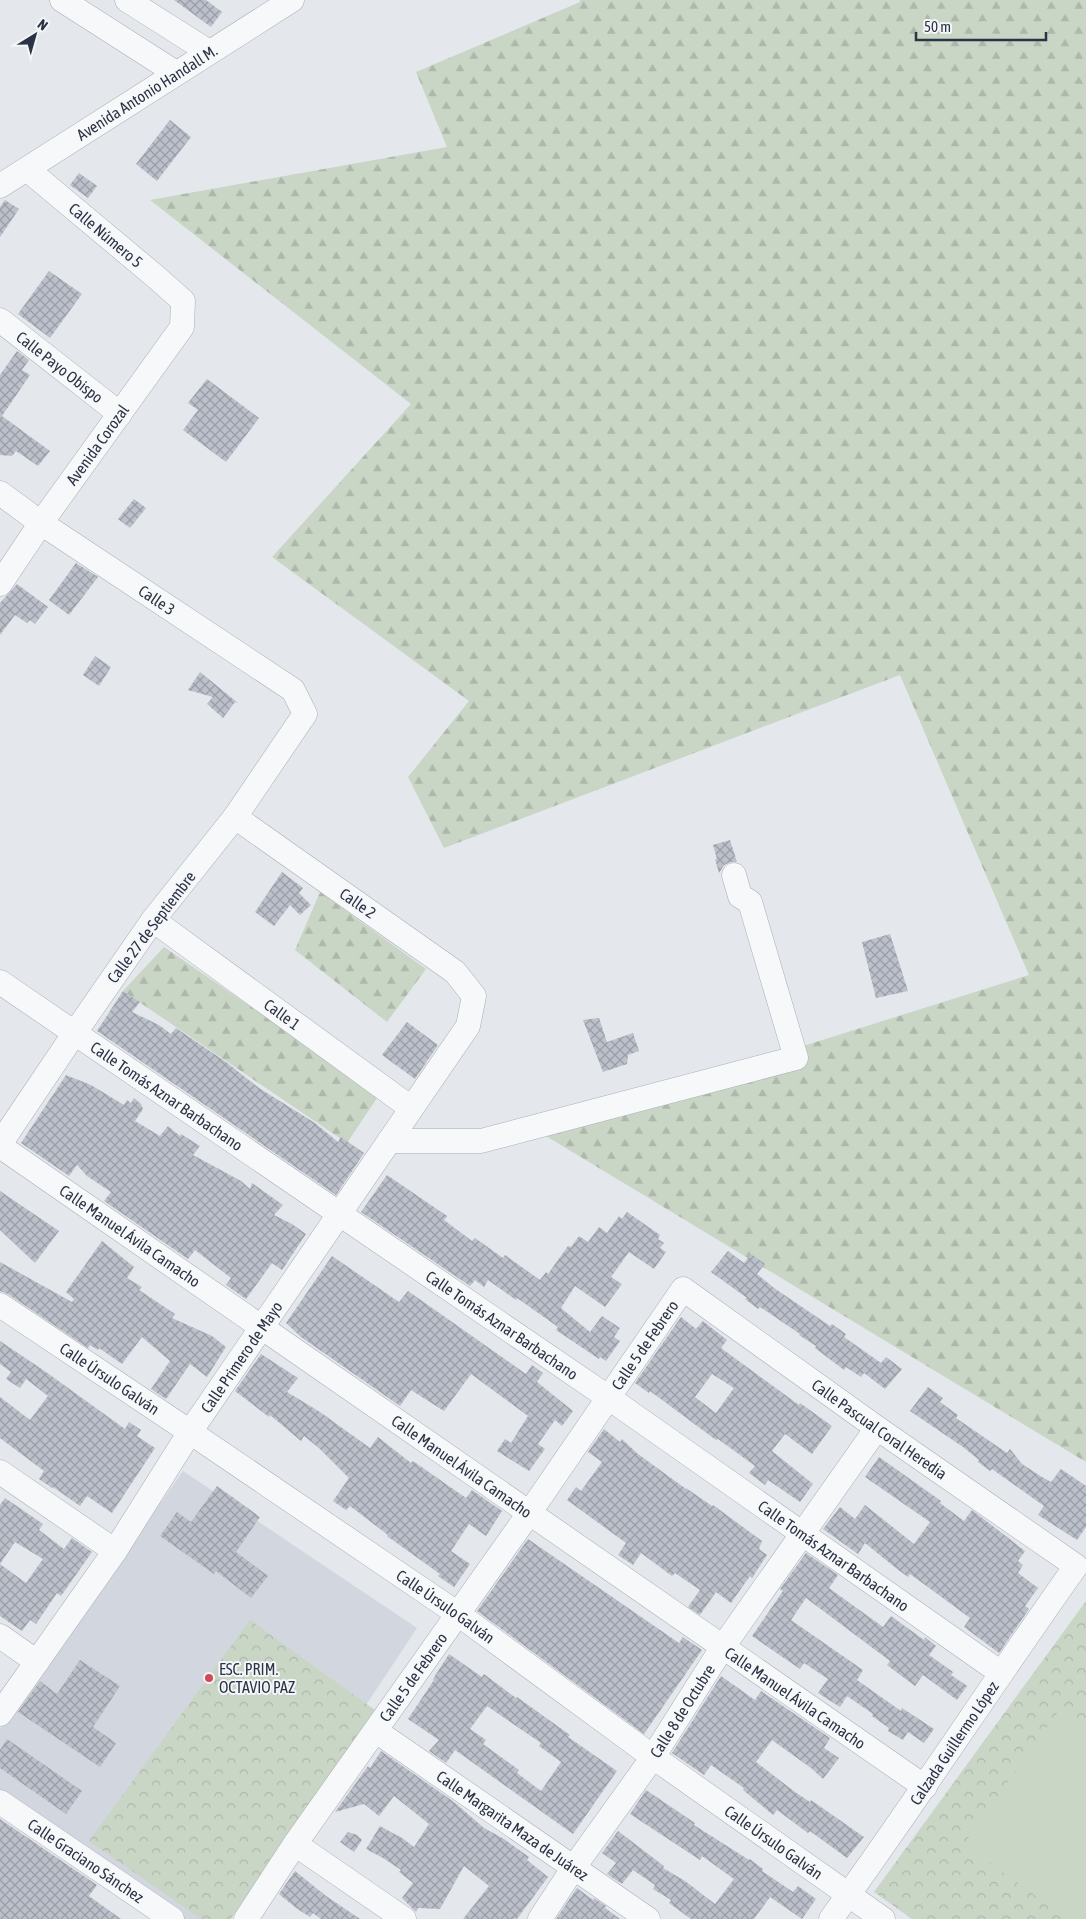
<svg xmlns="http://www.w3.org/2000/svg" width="1086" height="1919" font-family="'Asap Condensed',sans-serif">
<defs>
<pattern id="forest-firs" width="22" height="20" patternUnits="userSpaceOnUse" patternTransform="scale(1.25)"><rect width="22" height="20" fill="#c9d6c5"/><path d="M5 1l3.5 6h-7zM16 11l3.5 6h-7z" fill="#adb8ab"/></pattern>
<pattern id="park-crowns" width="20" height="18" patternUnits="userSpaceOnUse" patternTransform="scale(1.25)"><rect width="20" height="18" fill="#c9d6c5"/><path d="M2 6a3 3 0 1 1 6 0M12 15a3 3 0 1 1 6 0" fill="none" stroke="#adb8ab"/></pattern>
<pattern id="building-cross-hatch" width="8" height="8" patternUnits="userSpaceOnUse" patternTransform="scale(1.25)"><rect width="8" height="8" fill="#bbc0ca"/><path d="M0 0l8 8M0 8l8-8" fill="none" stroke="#989da6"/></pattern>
</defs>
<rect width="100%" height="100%" fill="#e4e7ec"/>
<!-- built -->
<path fill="#d2d6de" d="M183 1471 417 1628 224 1919H179L0 1795V1729Z"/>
<!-- forest -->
<g fill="url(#forest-firs)">
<path d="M580 0H1086V1462L536 1130 1029 975 900 675 444 848 408 777 469 701 272 557 411 404 150 200 447 147 416 72 580 2Z"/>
<path d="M320 892 426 969 387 1022 295 950Z"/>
<path d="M164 947 379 1095 347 1143 123 991Z"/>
</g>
<!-- park -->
<g fill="url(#park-crowns)">
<path d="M1086 1601V1919H912L874 1892Z"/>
<path d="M250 1620 375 1710 231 1919H201L89 1841Z"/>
</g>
<!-- pitch -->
<path fill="#c9d6c5" d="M1060 1709 1086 1730V1919H1068L964 1844Z"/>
<!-- building -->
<g fill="url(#building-cross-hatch)" fill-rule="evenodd">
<path d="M174 0H206L222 12 211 27Z"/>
<path d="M170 120 191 137 157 181 136 164Z"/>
<path d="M79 173 97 186 88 198 70 185Z"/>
<path d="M5 200 19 209 0 237V207Z"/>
<path d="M49 271 82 294 50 338 18 314Z"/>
<path d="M17 351 29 360 22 370 30 375 2 416 50 451 38 466 16 451 12 456 0 455V375Z"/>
<path d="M207 379 259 418 226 462 183 430 198 410 188 403Z"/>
<path d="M134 499 146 508 130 528 118 519Z"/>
<path d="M76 563 98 577 69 615 49 600Z"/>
<path d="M17 584 48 607 35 624 30 620 27 623 15 615 0 635V603Z"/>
<path d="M95 656 111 667 99 686 83 675Z"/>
<path d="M200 672 238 703 235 702 223 718 207 704 213 697 188 690Z"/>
<path d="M730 840 737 862H731L724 865 719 873 715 859H717L713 845Z"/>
<path d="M282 872 303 888 299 893 311 905 300 915 290 905 274 926 255 912Z"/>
<path d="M890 934 908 991 876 998 862 942Z"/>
<path d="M123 991 140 1002 132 1012 159 1025 171 1034 176 1028 226 1062 259 1088 315 1123 338 1142 341 1137 364 1153 336 1195 97 1031Z"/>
<path d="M599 1018 607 1042 633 1033 639 1051 628 1055 627 1064 603 1072 583 1020Z"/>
<path d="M407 1022 438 1045 415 1079 382 1055Z"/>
<path d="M66 1075 91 1085 124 1105 127 1100 131 1103 134 1098 141 1104 143 1109 135 1121 160 1136 168 1126 180 1136 181 1134 200 1146 193 1155 241 1181 250 1189 252 1183 283 1205 274 1215 292 1224 306 1234 282 1270 272 1263 246 1299 226 1285 231 1278 195 1250 188 1259 104 1201 111 1192 87 1176 77 1165 69 1176 21 1143Z"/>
<path d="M387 1175 447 1216 444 1220 472 1241 475 1238 503 1258 505 1255 540 1280 546 1272 548 1274 568 1246 571 1247 579 1236 588 1242 599 1227 607 1233 619 1216 622 1219 627 1212 660 1235 658 1239 664 1243 660 1248 666 1252 654 1269 629 1252 611 1277 622 1284 605 1307 575 1286 561 1308 590 1332 602 1316 620 1328 614 1337 620 1341 606 1361 600 1357 599 1359 556 1330 558 1327 517 1298 516 1300 488 1280 484 1287 475 1280 470 1286 361 1212Z"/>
<path d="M0 1191 59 1231 35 1263 0 1230Z"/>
<path d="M102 1241 134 1267 127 1278 142 1287 139 1290 175 1314 172 1318 212 1336 226 1347 207 1377 190 1364 166 1399 151 1389 170 1361 142 1337 122 1364 99 1348 98 1350 90 1345 88 1348 8 1294 0 1291V1262L72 1302 74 1299 66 1292Z"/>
<path d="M728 1251 744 1263 751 1254 765 1264 757 1274 774 1288 830 1326 832 1324 846 1334 844 1337 881 1363 886 1357 902 1369 885 1389 864 1373 861 1377 846 1367 844 1370 815 1348 816 1346 799 1335 800 1334 760 1307 758 1309 745 1299 747 1298 711 1272Z"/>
<path d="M332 1256 399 1302 408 1291 526 1374 532 1365 543 1373 537 1382 573 1411 562 1426 555 1420 538 1444 545 1449 529 1471 497 1451 505 1439 511 1443 528 1416 471 1374 444 1411 411 1390 400 1406 301 1337 286 1323Z"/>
<path d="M681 1317 696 1329 703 1321 727 1340 721 1348 799 1405 800 1403 832 1426 812 1454 785 1434 772 1451 813 1484 800 1502 768 1480 765 1485 749 1473 755 1466 718 1439 716 1440 650 1391 649 1393 635 1383ZM712 1374 734 1388 716 1413 695 1397Z"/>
<path d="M0 1341 46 1372 125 1429 129 1422 141 1430 137 1436 155 1448 112 1513 87 1496 80 1506 53 1487 52 1488 39 1479 44 1471 0 1438V1397L30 1420 48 1396 26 1379 20 1388 6 1379 11 1372 0 1364Z"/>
<path d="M261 1354 298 1378 287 1392 320 1412 370 1448 378 1437 411 1463 413 1461 466 1498 472 1490 502 1511 486 1536 469 1524 451 1551 470 1564 454 1587 438 1576 440 1574 387 1536 388 1535 350 1506 346 1510 333 1501 349 1478 319 1448 304 1436 301 1441 270 1415 269 1417 235 1391Z"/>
<path d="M928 1387 943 1398 940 1402 958 1415 956 1418 1007 1453 1010 1449 1022 1464 1042 1477 1051 1482 1061 1469 1086 1486V1527L1077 1540 1038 1515 1044 1506 992 1469 990 1471 978 1462 979 1460 963 1447 910 1411Z"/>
<path d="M604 1429 620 1442 622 1439 638 1454 686 1489V1488L712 1506 713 1505 762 1541 759 1549 767 1555 752 1578 750 1576 731 1603 716 1592 700 1615 688 1607 700 1590 675 1573 672 1576 641 1553 633 1565 618 1555 626 1543 567 1500 576 1487 581 1491 602 1462 588 1452Z"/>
<path d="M879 1457 941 1501 940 1503 964 1521 972 1510 1025 1551 1018 1561 1023 1565 1018 1573 1038 1588 1025 1606 1029 1609 999 1653 964 1627 970 1618 932 1590 910 1574 908 1577 897 1569 865 1543 858 1554 823 1529 840 1507 855 1519 865 1505 914 1544 930 1522 865 1477Z"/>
<path d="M217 1486 260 1517 236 1552 268 1576 251 1598 216 1571 214 1574 160 1536 177 1512 191 1522Z"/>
<path d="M5 1498 43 1524 39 1530 64 1549 72 1538 92 1552 61 1596 57 1593 36 1624 30 1620 22 1631 0 1616V1564L26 1583 43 1559 15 1542 0 1564V1505Z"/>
<path d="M528 1539 679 1643 683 1637 702 1650 644 1734 477 1611Z"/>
<path d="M806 1553 838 1575 829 1588 883 1627 891 1616 924 1640 925 1637 936 1646 929 1655 953 1672 951 1675 967 1686 957 1700 923 1675 915 1686 887 1665 890 1661 806 1598 791 1620 863 1670 857 1680 901 1711 902 1708 934 1729 924 1743 908 1732 903 1740 888 1731 889 1728 872 1716 873 1714 847 1696 840 1707 818 1693 828 1679 804 1663 800 1669 752 1636 783 1591 780 1589Z"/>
<path d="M449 1654 482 1677 484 1674 516 1698 517 1697 570 1735 568 1737 617 1771 573 1834 455 1750 446 1763 429 1751 439 1740 408 1719 434 1680 433 1679ZM487 1706 541 1743 539 1746 561 1762 541 1791 517 1773 519 1770 483 1744 486 1740 470 1729Z"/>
<path d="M80 1660 120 1686 93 1727 116 1743 100 1767 18 1712 40 1681 57 1694Z"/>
<path d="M721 1676 755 1700 761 1691 830 1738 824 1748 839 1758 823 1779 811 1768 772 1740 756 1762 795 1792 810 1802 811 1800 864 1837 847 1858 810 1831 808 1833 777 1810 773 1815 743 1790 744 1788 711 1765 704 1775 672 1753Z"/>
<path d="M7 1739 82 1791 66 1814 0 1768V1750Z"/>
<path d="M381 1751 454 1802 484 1828 504 1839 529 1857 527 1860 548 1877 517 1919H463L489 1886 464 1866 440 1909 418 1908 416 1912 402 1898 413 1883 399 1872 401 1870 383 1858 366 1849 380 1826 398 1836V1835L414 1847 429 1824 394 1796 379 1816 364 1804 335 1812 368 1766 370 1768Z"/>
<path d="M646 1790 695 1823 694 1825 749 1860 750 1859 763 1869 762 1871 793 1892 798 1886 816 1899 802 1919 770 1897 754 1919H691L669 1903 671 1900 653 1889 655 1885 633 1870 622 1884 607 1874 616 1863 602 1853 618 1831 664 1866 663 1868 685 1881 715 1904 734 1879 702 1856 700 1860 630 1814Z"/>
<path d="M0 1819 97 1885 89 1896 121 1919H0Z"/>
<path d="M348 1832 357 1835 362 1840 354 1852 340 1842Z"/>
<path d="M295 1871 326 1896 360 1919H321L313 1913 310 1917 296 1908 279 1894Z"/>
<path d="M577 1888 593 1900 594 1898 606 1906 605 1908 620 1919H556Z"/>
</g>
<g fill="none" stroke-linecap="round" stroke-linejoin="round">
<defs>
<g id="minor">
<path d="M62 0 176 73"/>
<path d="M127 0 209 52"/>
<path id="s1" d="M0 186 292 0"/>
<path id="s2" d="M0 320 120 414"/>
<path id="s3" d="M0 493 41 523 293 690 305 714 235 817 153 920 74 1034 0 1144"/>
<path id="s4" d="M0 584 41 523 182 327 183 301 156 277 28 170"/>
<path id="s5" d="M153 920 411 1108"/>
<path id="s6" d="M0 982 609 1398 1001 1673"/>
<path d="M389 1141H481L796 1058 750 902 740 896 734 875"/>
<path id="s7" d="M0 1146C309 1358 615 1575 925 1787"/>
<path id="s8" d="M0 1305 190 1432 458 1614 653 1757 883 1919"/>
<path d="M0 1472 115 1551"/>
<path d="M0 1636 37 1662"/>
<path id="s9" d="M0 1714 115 1551 190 1432 468 1026 474 996 455 972 235 817"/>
<path id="s10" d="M376 1731 648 1919"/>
<path id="s11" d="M0 1802 172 1919"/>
<path d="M295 1844 404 1919"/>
<path id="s12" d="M246 1919 295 1844 530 1512 683 1289 877 1428 1076 1566C993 1683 915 1803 831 1919"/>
<path id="s13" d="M540 1919 574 1867 653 1757 722 1648 877 1428"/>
</g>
</defs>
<!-- minor casing -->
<use href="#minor" stroke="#a9aeb7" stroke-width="25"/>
<!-- minor -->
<use href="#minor" stroke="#f7f8fa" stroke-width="24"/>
</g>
<!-- markers -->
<circle fill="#d1495b" stroke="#f4f6f9" stroke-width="2" cx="209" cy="1678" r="5"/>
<g text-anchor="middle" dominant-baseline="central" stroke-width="4" stroke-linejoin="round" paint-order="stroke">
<!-- street labels -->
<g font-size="16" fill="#2b3445" stroke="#f4f6f9">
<text stroke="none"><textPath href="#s1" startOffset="174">Avenida Antonio Handall M.</textPath></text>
<text transform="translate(106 235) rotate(40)">Calle Número 5</text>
<text stroke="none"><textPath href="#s2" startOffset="76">Calle Payo Obispo</textPath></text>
<text stroke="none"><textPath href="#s4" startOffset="170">Avenida Corozal</textPath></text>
<text stroke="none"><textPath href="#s3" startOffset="190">Calle 3</textPath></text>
<text transform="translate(358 903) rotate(35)">Calle 2</text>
<text transform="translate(151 927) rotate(-53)">Calle 27 de Septiembre</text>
<text stroke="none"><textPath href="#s5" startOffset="160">Calle 1</textPath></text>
<text stroke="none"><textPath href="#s6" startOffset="202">Calle Tomás Aznar Barbachano</textPath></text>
<text stroke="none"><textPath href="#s7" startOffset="158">Calle Manuel Ávila Camacho</textPath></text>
<text stroke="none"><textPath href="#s6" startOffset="608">Calle Tomás Aznar Barbachano</textPath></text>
<text stroke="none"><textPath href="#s12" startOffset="699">Calle 5 de Febrero</textPath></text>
<text stroke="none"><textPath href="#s9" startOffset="431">Calle Primero de Mayo</textPath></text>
<text stroke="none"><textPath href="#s8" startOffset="132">Calle Úrsulo Galván</textPath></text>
<text stroke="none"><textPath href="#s12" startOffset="1008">Calle Pascual Coral Heredia</textPath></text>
<text stroke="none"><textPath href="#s7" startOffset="562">Calle Manuel Ávila Camacho</textPath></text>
<text stroke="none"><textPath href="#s6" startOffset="1012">Calle Tomás Aznar Barbachano</textPath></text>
<text stroke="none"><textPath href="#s8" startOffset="538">Calle Úrsulo Galván</textPath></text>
<text stroke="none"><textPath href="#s12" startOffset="294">Calle 5 de Febrero</textPath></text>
<text stroke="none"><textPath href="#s7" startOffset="968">Calle Manuel Ávila Camacho</textPath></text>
<text stroke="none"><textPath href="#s13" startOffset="252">Calle 8 de Octubre</textPath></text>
<text transform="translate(954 1743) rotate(-56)">Calzada Guillermo López</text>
<text stroke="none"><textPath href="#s10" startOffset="166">Calle Margarita Maza de Juárez</textPath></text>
<text stroke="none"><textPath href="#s8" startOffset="942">Calle Úrsulo Galván</textPath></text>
<text stroke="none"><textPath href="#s11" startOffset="104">Calle Graciano Sánchez</textPath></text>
</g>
<!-- poi labels -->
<g font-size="16" fill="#2b3445" stroke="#f4f6f9" text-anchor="start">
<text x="219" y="1669">ESC. PRIM.<tspan x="219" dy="18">OCTAVIO PAZ</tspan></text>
</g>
</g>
<!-- north arrow -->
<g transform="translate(35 35) rotate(37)" stroke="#f4f6f9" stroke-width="4" paint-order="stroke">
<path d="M0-4L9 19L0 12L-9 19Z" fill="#2b3445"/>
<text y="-8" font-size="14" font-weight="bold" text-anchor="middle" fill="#2b3445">N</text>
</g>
<!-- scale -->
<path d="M916 32v8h130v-8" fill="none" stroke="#2b3445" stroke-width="2.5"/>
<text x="924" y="32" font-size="15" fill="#2b3445" stroke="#f4f6f9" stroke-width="4" paint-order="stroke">50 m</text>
</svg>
